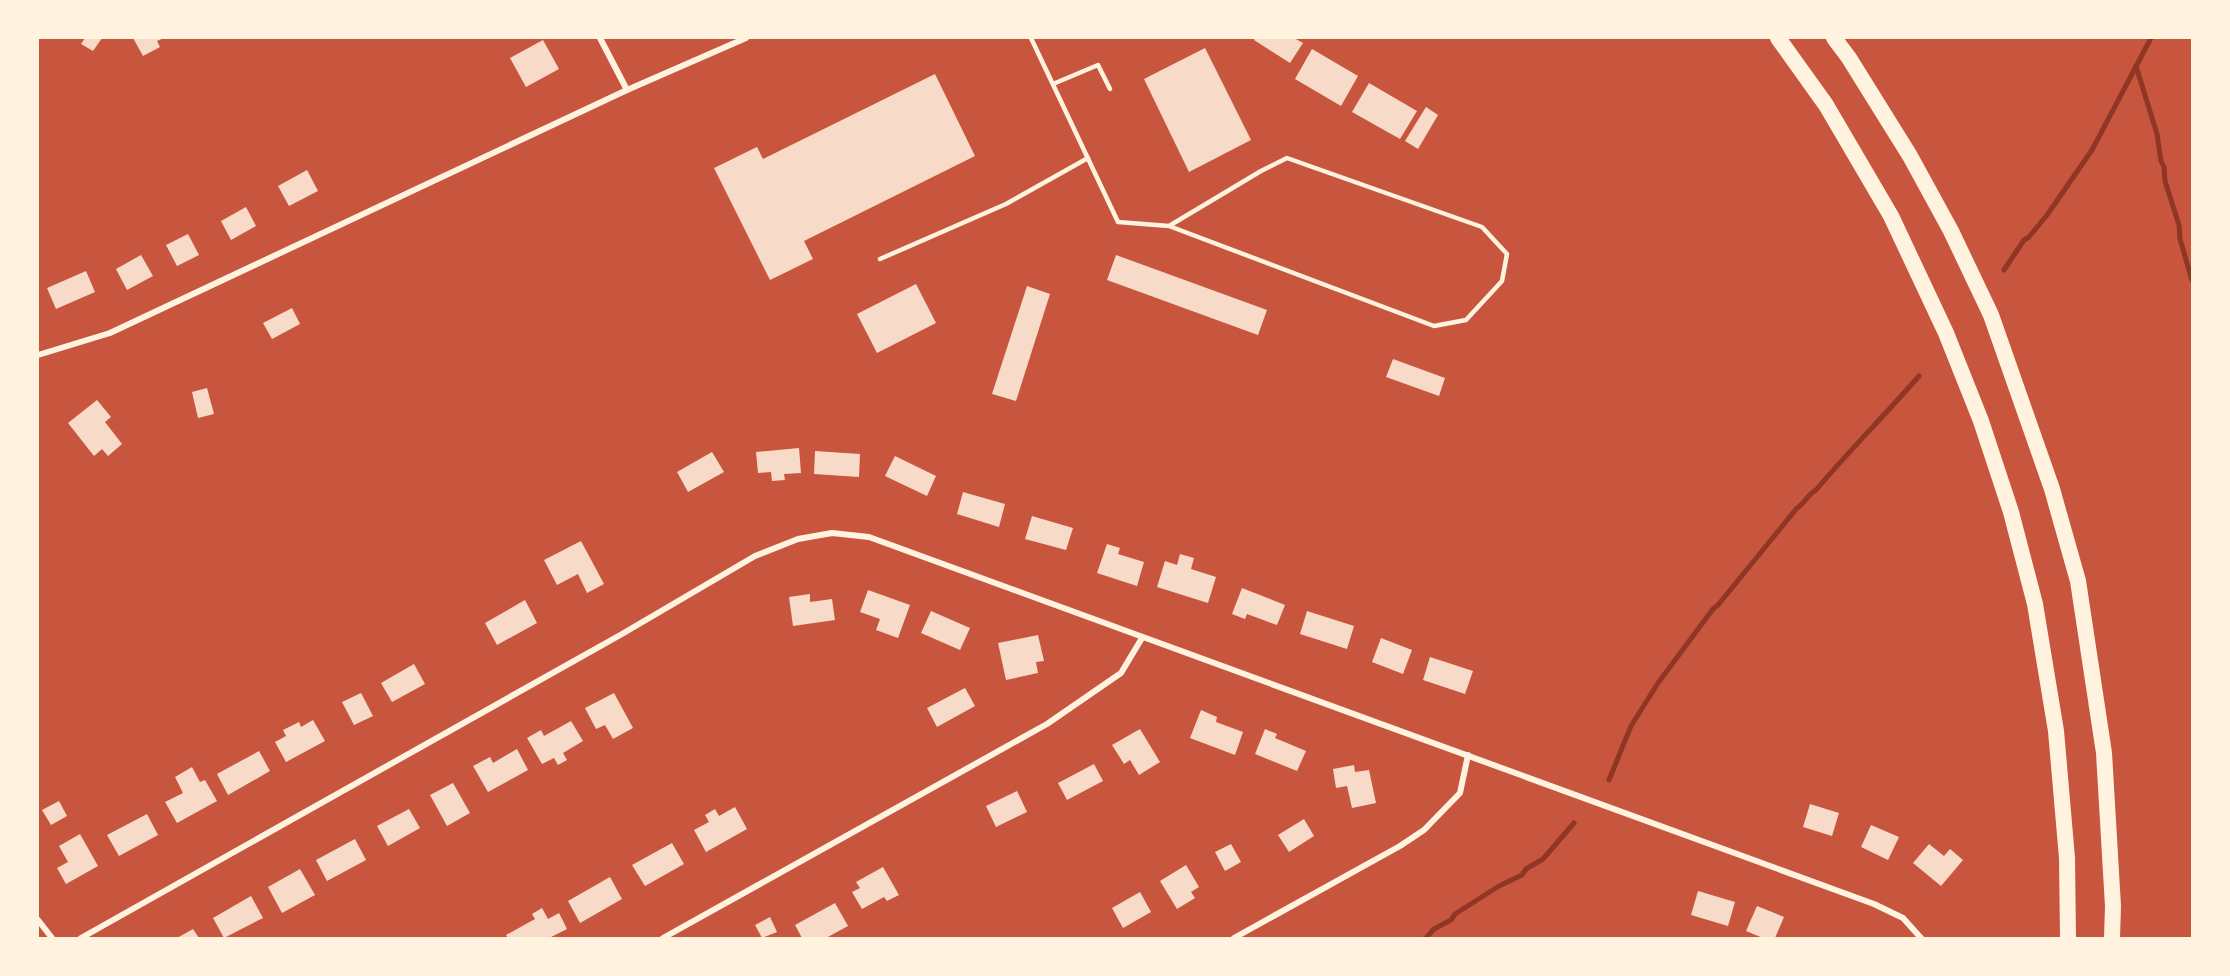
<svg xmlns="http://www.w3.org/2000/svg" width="2230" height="976" font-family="'Work Sans',sans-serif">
<rect width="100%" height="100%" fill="#c8553d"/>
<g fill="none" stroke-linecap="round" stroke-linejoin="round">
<!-- stream -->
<g stroke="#8f3625" stroke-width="5">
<path d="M2136 66 2157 134 2161 161 2164 167 2165 181 2179 225 2180 239 2192 280"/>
<path d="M2004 270 2024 240 2029 237 2047 215 2092 150 2151 38"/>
<path d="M1609 780 1631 726 1658 683 1713 609 1718 605 1797 508C1805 503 1808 494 1816 490 1849 451 1885 415 1919 376"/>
<path d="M1426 938 1434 929 1451 920 1455 914 1499 886 1522 875 1526 869 1543 859 1574 823"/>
</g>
</g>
<!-- building -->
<g fill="#f7dbc8">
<path d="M85 38H102L93 51 81 44Z"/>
<path d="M133 38H164L157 41 160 47 143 56Z"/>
<path d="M1255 38H1294L1303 43 1290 63 1254 40Z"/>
<path d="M543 40 559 69 526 87 510 58Z"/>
<path d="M1205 48 1251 140 1189 172 1144 79Z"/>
<path d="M1312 49 1358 76 1341 106 1295 79Z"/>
<path d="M935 74 975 156 804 241 813 259 770 280 714 168 757 147 763 159Z"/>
<path d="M1369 83 1417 111 1400 139 1352 112Z"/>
<path d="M1426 107 1438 115 1418 149 1405 141Z"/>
<path d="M307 170 318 191 289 206 278 186Z"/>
<path d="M246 207 256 226 231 240 221 221Z"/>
<path d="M188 234 199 255 177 266 166 245Z"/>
<path d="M141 255 153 276 127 290 116 269Z"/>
<path d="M1116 255 1267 310 1258 335 1107 280Z"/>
<path d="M86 271 95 292 56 309 47 288Z"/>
<path d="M916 284 936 323 877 353 857 314Z"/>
<path d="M1027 286 1050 294 1016 401 992 394Z"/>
<path d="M292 308 300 324 272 339 263 323Z"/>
<path d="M1393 359 1445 378 1439 396 1386 377Z"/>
<path d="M207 388 214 414 198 418 192 392Z"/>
<path d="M97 400 111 417 105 422 122 444 108 456 102 449 94 456 68 423Z"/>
<path d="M799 448 801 473 784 474 785 480 772 481 771 472 758 473 756 452Z"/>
<path d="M815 451 860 454 859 477 814 474Z"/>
<path d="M712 452 724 472 688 492 677 472Z"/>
<path d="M895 456 936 476 927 496 885 476Z"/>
<path d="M963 492 1005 504 999 527 957 514Z"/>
<path d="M1032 516 1073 528 1066 550 1025 539Z"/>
<path d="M581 541 604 584 587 593 578 574 557 585 544 560Z"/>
<path d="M1107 544 1120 548 1118 554 1144 562 1137 586 1097 573Z"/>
<path d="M1180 554 1194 558 1191 569 1216 577 1208 603 1157 587 1165 561 1177 565Z"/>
<path d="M1242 588 1285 605 1277 625 1247 614 1245 619 1232 614Z"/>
<path d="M868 590 910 605 898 638 876 630 880 619 860 612Z"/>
<path d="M810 594V602L832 599 835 620 793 626 789 597Z"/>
<path d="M525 600 537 623 497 645 485 623Z"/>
<path d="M931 611 970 628 960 650 921 633Z"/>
<path d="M1307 611 1354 626 1347 649 1300 634Z"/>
<path d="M1038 635 1044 661 1036 662 1038 673 1006 680 998 643Z"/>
<path d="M1381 638 1412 650 1403 674 1372 662Z"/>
<path d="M1430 657 1473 671 1465 694 1423 680Z"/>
<path d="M414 664 425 684 392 702 381 683Z"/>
<path d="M965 688 975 706 937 727 927 708Z"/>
<path d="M361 693 373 716 354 725 342 702Z"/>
<path d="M614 693 633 728 613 739 605 725 596 729 585 708Z"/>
<path d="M1201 710 1217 717 1216 722 1243 732 1235 755 1190 738Z"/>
<path d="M313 720 325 741 286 762 275 742 286 736 283 730 299 722 301 727Z"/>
<path d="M571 721 583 741 563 753 567 760 558 765 554 758 542 764 527 738 541 730 544 736Z"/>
<path d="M1140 729 1160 762 1139 775 1130 760 1124 764 1112 745Z"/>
<path d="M1265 729 1277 734 1275 738 1306 751 1297 771 1255 754Z"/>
<path d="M517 749 528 770 488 792 473 766 490 757 493 763Z"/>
<path d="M259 751 270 771 228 795 217 774Z"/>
<path d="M1094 764 1103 781 1067 800 1058 783Z"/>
<path d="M1354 765 1355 772 1369 770 1376 803 1352 808 1347 786 1336 788 1333 769Z"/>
<path d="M192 767 200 782 205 780 217 801 177 823 165 802 183 793 175 777Z"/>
<path d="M453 783 470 813 447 826 430 795Z"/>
<path d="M1017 791 1027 812 996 827 986 806Z"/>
<path d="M59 801 67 816 51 825 42 810Z"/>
<path d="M1810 804 1839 813 1832 836 1803 827Z"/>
<path d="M735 807 747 829 706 852 694 830 709 822 705 815 715 809 719 816Z"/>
<path d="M409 809 420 828 388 846 377 826Z"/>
<path d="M147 814 158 835 119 856 107 835Z"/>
<path d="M1304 819 1314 836 1289 852 1278 835Z"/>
<path d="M1871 825 1899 837 1888 860 1861 847Z"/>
<path d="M80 834 98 866 66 884 57 868 68 862 59 846Z"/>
<path d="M355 839 366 860 327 881 316 860Z"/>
<path d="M672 843 684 864 645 886 632 865Z"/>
<path d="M1231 844 1241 862 1225 871 1215 852Z"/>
<path d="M1929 844 1944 856 1950 849 1963 860 1941 886 1913 863Z"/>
<path d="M1186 865 1199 887 1191 892 1195 898 1177 909 1160 881Z"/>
<path d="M883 867 899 895 887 901 884 897 862 909 852 892 860 888 856 882Z"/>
<path d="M300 869 315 895 282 913 268 887Z"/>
<path d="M610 877 622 899 580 923 568 901Z"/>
<path d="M1698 891 1735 902 1728 926 1691 915Z"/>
<path d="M1140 892 1151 912 1123 928 1112 908Z"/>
<path d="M251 896 263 918 224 938 213 918Z"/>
<path d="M835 903 848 926 826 938H802L795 925Z"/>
<path d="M1757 906 1784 917 1775 938H1763L1746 931Z"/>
<path d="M542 908 548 919 559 913 567 929 549 938H508L506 935 535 919 532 914Z"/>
<path d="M770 917 777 932 762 938 755 925Z"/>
<path d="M193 929 199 938H177Z"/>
</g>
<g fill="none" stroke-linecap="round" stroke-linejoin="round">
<!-- service -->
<g stroke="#fff3e0" stroke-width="4.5">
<path d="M1031 38 1118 222 1169 226 1434 326 1466 320 1502 281 1507 254 1482 227 1287 158 1261 171 1169 226"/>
<path d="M1053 84 1098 65 1110 89"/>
<path d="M880 259 1006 204 1088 158"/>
</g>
<!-- minor -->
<g stroke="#fff3e0" stroke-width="6">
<path d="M600 38 627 90"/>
<path d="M38 355 110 333 627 90 746 38"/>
<path d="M38 920 52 938"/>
<path d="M81 938 622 634 755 556 798 539 832 533 869 537 1874 904 1903 918 1921 938"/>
<path d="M663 938 1047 724 1121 673 1142 638"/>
<path d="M1234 938 1400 846 1424 830 1460 793 1468 755"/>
</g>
<!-- motorway -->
<g stroke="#fff3e0" stroke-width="16">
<path d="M1778 38 1826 105 1891 216 1946 333 1981 421 2011 512 2035 604 2056 731 2067 858 2068 938"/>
<path d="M1834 38 1849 58 1910 156 1951 231 1991 315 2052 489 2078 581 2104 753 2113 906 2112 938"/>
</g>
</g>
<!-- border -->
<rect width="2230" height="976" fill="none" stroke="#fff3e0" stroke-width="78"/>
</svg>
